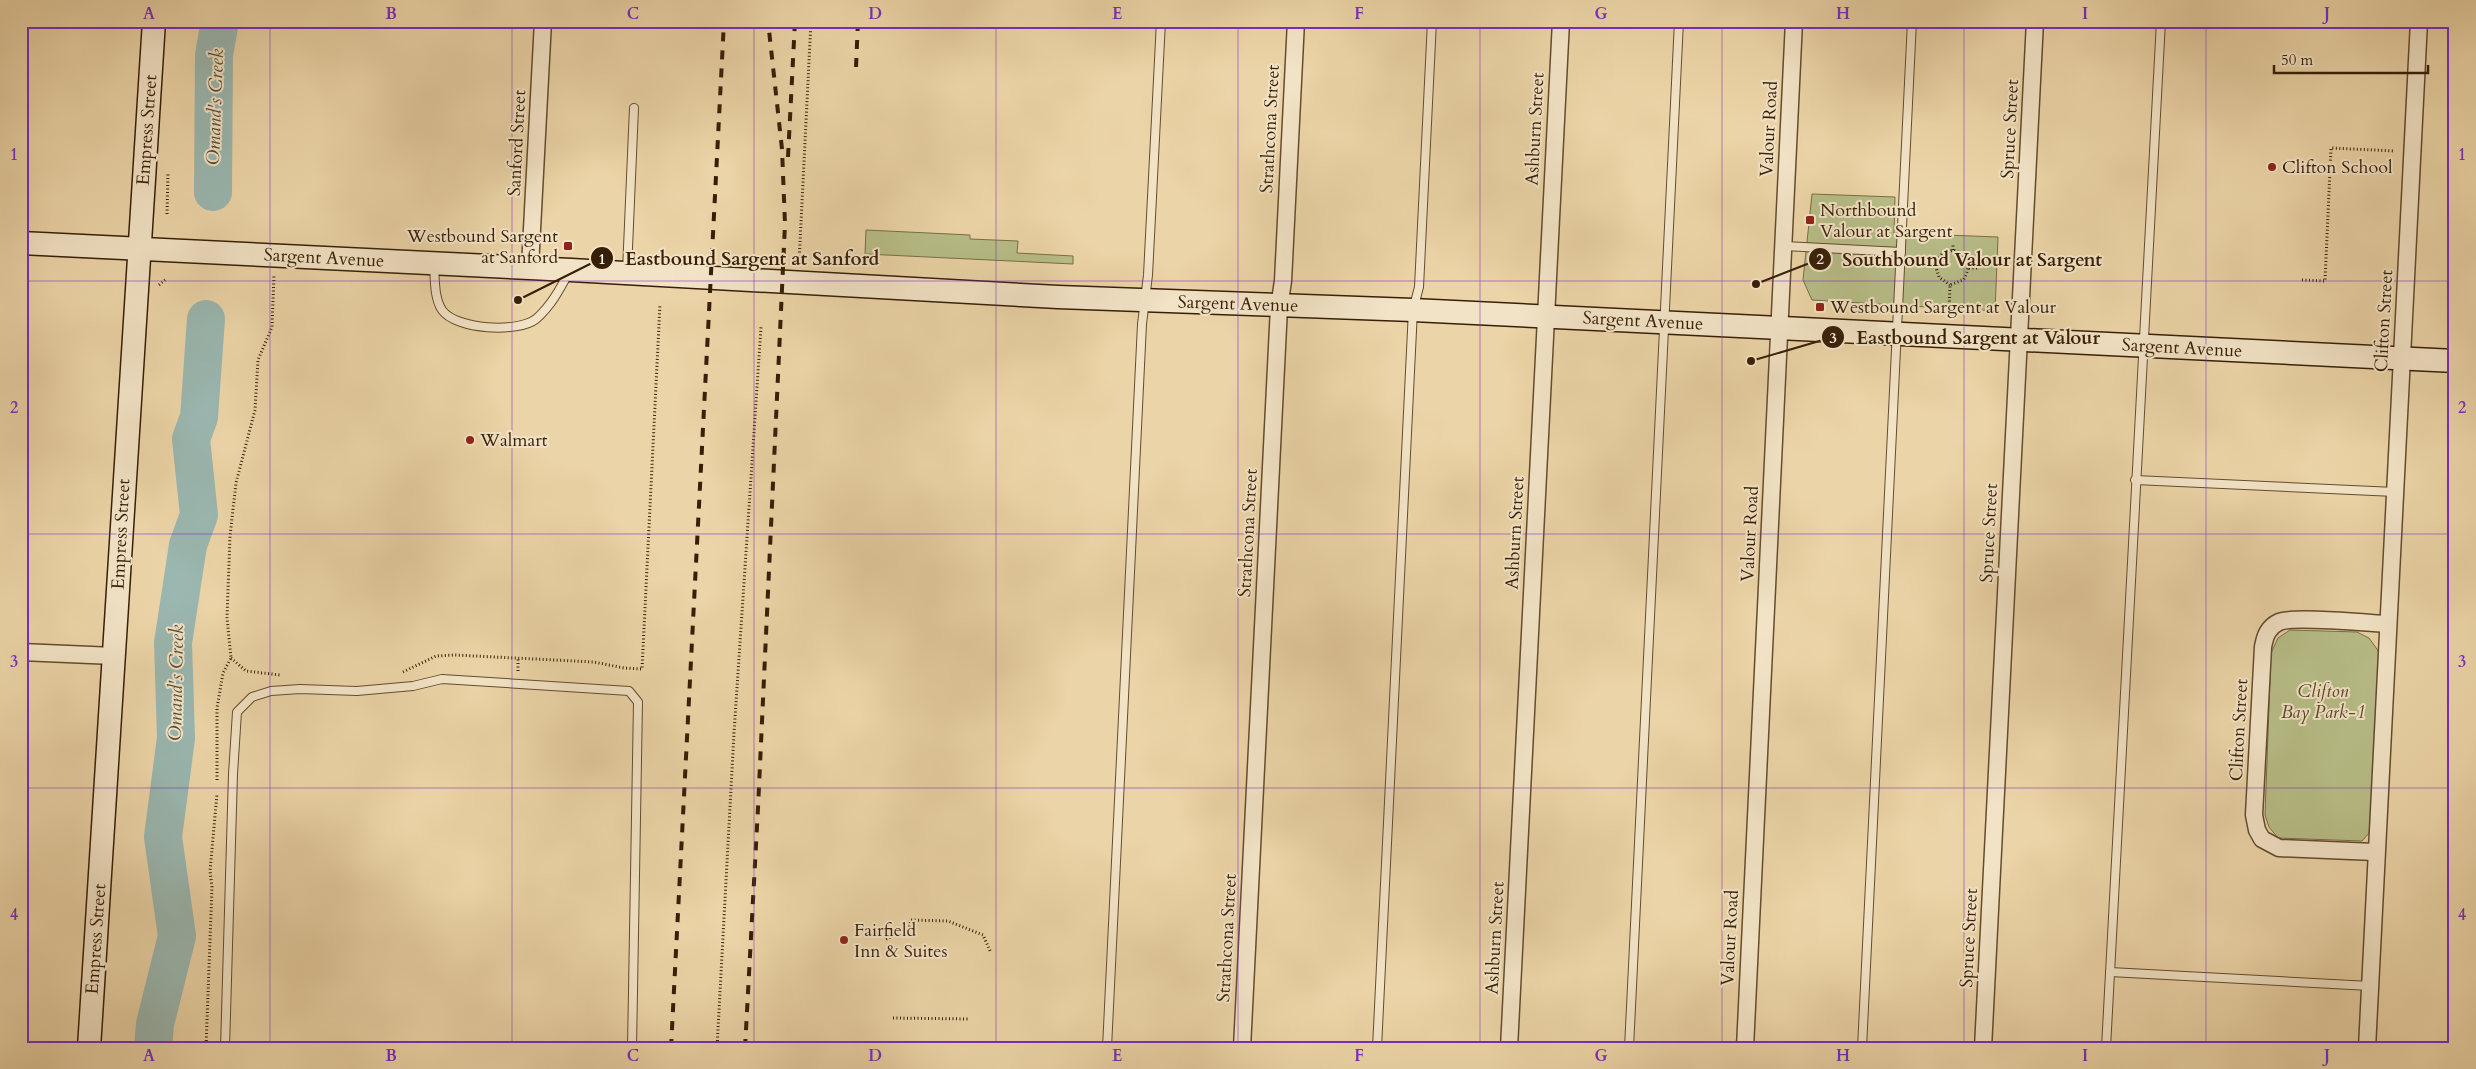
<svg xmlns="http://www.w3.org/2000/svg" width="2476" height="1069" font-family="Cardo,serif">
<rect width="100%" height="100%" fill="#ebd4a7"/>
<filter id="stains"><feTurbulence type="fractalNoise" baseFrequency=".004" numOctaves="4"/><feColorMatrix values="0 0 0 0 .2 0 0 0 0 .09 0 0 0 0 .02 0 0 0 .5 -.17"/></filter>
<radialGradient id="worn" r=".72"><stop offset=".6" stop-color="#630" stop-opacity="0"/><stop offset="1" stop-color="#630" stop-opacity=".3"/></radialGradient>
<!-- green -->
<g fill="#b7bd87" stroke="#776e46">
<path d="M1812 194 1895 197 1894 233 1998 237 1995 311 1812 300 1803 280Z"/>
<path d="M866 230 970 235V239L1018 241 1017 253 1073 256V264L865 254Z"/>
<path d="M2290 630 2357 632 2369 638 2379 652 2371 818 2369 833 2362 841 2278 838 2269 827 2265 815 2271 653 2278 638Z"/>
</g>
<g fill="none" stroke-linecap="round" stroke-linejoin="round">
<!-- river -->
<g stroke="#9ab7b0" stroke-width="38">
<path d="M213 192 214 55 220 21"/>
<path d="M153 1048 155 1024 177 936 163 837 176 738 173 643 188 545 199 515 191 439 199 417 206 319"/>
</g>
<defs>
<g id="lane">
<path d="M1784 246 1901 252"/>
<path d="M434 265C435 279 434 298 442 310 456 330 518 333 536 319 551 306 560 289 569 272"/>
<path d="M627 271 634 108"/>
<path d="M2135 480 2395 492"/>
<path d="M2110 972 2370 986"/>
<path d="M225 1048 233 774 237 712 252 697 271 691 300 689 357 691 413 686 442 679 629 691 638 702 632 1048"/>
<path d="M1107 1048 1142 324 1148 275 1161 21"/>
<path d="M1377 1048 1413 310 1419 287 1432 21"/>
<path d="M1629 1048 1679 21"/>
<path d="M1862 1048 1912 21"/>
<path d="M2106 1048 2161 21"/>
</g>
<g id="street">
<path d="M530 267 543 21"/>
<path d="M21 652 114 656"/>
<path d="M2375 852 2279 848 2262 839 2257 830 2254 815 2263 647C2265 636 2268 627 2279 622 2293 616 2368 623 2388 624"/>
<path d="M1242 1048 1279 307 1283 281 1296 21"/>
<path d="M1509 1048 1561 21"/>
<path d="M1745 1048 1794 21"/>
<path d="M1983 1048 2035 21"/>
<path d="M2367 1048 2419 21"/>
</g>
<g id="secondary">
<path d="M21 243 571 270 1058 297 1413 310 2455 361"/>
<path d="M89 1048 154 21"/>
</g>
</defs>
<!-- lane casing -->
<use href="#lane" stroke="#644c2e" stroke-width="10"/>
<!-- street casing -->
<use href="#street" stroke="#644c2e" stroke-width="19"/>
<!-- secondary casing -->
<use href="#secondary" stroke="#371f06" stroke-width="25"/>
<!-- path -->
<g stroke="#371f06" stroke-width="3" stroke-dasharray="1 2.5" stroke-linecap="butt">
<path d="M167 214 168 172"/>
<path d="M1953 250V243"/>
<path d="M799 263 811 21"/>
<path d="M1925 266H1935"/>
<path d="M1969 268H1977"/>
<path d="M2302 280 2325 281 2331 148 2395 151"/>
<path d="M159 285 166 279"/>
<path d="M1949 312 1950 285 1963 280C1972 267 1968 255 1953 250L1942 254 1935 264 1939 277 1950 285"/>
<path d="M231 658 246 671 280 675"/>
<path d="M518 671V657"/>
<path d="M403 672 436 656 455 655 594 662 624 668 642 669 660 304"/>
<path d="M217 780V708L223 673 231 658 227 618 230 536 236 483 255 410 258 360 272 327 274 275"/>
<path d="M886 939 909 930 911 920 948 921 983 935 991 953"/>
<path d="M893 1018 969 1019"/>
<path d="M206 1048 212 887 210 871 217 794"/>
<path d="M717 1048 734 733 761 327"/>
</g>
<!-- lane -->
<use href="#lane" stroke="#f2e3c6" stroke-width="8"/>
<!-- street -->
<use href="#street" stroke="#f2e3c6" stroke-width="16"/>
<!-- secondary -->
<use href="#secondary" stroke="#f2e3c6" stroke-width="22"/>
<!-- rail -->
<g stroke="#371f06" stroke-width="4" stroke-dasharray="9 9" stroke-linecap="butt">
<path d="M856 67 858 21"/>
<path d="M788 157 795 21"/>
<path d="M671 1048 724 21"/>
<path d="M745 1048 758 808 785 224 782 149 768 21"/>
</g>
</g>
<!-- grid -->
<path fill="none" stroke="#7b2cbf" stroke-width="1" stroke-opacity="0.55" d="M270 21V1048M512 21V1048M754 21V1048M996 21V1048M1238 21V1048M1480 21V1048M1722 21V1048M1964 21V1048M2206 21V1048M21 281H2455M21 534H2455M21 788H2455"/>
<!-- markers -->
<g fill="#8f2418" stroke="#f2e3c6" stroke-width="2">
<circle cx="2272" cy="167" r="5"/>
<rect x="1805" y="215" width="10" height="10" rx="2.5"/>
<rect x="563" y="241" width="10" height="10" rx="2.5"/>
<rect x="1815" y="302" width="10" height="10" rx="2.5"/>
<circle cx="470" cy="440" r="5"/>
<circle cx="844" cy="940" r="5"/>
</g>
<g text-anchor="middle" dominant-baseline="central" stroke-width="4" stroke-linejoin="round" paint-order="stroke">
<!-- street labels -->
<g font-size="18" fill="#371f06" stroke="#f2e3c6">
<text transform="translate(1270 129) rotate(-87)">Strathcona Street</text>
<text transform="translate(1535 129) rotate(-87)">Ashburn Street</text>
<text transform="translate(1769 129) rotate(-87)">Valour Road</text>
<text transform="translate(2010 129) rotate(-87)">Spruce Street</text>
<text transform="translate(147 130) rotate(-86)">Empress Street</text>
<text transform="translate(517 143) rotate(-87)">Sanford Street</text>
<text transform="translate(324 258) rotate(3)">Sargent Avenue</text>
<text transform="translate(1238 304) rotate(2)">Sargent Avenue</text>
<text transform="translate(1643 321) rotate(3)">Sargent Avenue</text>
<text transform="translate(2384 321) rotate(-87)">Clifton Street</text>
<text transform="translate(2182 348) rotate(3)">Sargent Avenue</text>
<text transform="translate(1248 533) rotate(-87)">Strathcona Street</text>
<text transform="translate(1515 533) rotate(-87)">Ashburn Street</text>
<text transform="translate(1989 533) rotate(-87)">Spruce Street</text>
<text transform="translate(121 534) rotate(-87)">Empress Street</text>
<text transform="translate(1750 534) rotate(-87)">Valour Road</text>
<text transform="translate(2239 730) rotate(-87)">Clifton Street</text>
<text transform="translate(1227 938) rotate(-87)">Strathcona Street</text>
<text transform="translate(1495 938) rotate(-87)">Ashburn Street</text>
<text transform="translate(1730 938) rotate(-87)">Valour Road</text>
<text transform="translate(1969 938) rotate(-87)">Spruce Street</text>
<text transform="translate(96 939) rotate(-86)">Empress Street</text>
</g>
<!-- poi labels -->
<g font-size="18" fill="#371f06" stroke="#f2e3c6" text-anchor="start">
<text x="2282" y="167">Clifton School</text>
<text x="1820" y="210">Northbound<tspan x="1820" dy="21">Valour at Sargent</tspan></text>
<text x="558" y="236" text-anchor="end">Westbound Sargent<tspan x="558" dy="21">at Sanford</tspan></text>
<text x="1830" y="307">Westbound Sargent at Valour</text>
<text x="480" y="440">Walmart</text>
<text x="854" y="930">Fairfield<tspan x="854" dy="21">Inn &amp; Suites</tspan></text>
</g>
<!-- park labels -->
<g font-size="18" font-style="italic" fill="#574626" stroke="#f2e3c6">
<text x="2323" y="691">Clifton<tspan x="2323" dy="21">Bay Park-1</tspan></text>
</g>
<!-- water labels -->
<g font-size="19" font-style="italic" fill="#554d39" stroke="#f2e3c6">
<text transform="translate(215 107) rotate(-88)">Omand's Creek</text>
<text transform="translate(176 683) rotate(-89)">Omand's Creek</text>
</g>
</g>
<!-- callouts -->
<path fill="none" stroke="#371f06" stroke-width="2" d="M518 300L602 258M1756 284L1820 259M1751 361L1833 337"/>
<g fill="#371f06" stroke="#f2e3c6" stroke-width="2">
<circle cx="518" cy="300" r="5"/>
<circle cx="1756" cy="284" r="5"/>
<circle cx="1751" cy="361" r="5"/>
<circle cx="602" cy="258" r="12"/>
<circle cx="1820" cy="259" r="12"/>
<circle cx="1833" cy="337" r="12"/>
</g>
<g font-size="15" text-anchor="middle" font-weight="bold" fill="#fff">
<text x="602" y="264">1</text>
<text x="1820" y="264">2</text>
<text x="1833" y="343">3</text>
</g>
<g font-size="19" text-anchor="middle" font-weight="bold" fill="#371f06" stroke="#f2e3c6" stroke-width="4" stroke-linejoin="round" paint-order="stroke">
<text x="752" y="265">Eastbound Sargent at Sanford</text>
<text x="1972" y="266">Southbound Valour at Sargent</text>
<text x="1978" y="344">Eastbound Sargent at Valour</text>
</g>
<!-- margin -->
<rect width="2476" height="1069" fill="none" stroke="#ebd4a7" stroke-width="55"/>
<!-- scale -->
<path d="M2274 65v8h154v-8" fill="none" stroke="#371f06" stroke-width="2.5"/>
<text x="2281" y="65" font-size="15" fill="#371f06" stroke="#f2e3c6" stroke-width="4" paint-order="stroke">50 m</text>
<rect x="28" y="28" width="2420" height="1014" fill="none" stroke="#7b2cbf" stroke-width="2"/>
<g font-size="16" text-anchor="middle" font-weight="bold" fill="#7b2cbf">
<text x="149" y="19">A</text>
<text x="391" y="19">B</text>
<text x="633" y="19">C</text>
<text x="875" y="19">D</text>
<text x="1117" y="19">E</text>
<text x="1359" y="19">F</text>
<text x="1601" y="19">G</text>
<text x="1843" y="19">H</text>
<text x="2085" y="19">I</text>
<text x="2327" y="19">J</text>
<text x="14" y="160">1</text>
<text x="2462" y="160">1</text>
<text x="14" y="413">2</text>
<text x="2462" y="413">2</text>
<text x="14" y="667">3</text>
<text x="2462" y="667">3</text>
<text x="14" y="920">4</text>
<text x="2462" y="920">4</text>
<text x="149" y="1061">A</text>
<text x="391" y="1061">B</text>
<text x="633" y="1061">C</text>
<text x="875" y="1061">D</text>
<text x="1117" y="1061">E</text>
<text x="1359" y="1061">F</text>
<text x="1601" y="1061">G</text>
<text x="1843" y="1061">H</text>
<text x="2085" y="1061">I</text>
<text x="2327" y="1061">J</text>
</g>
<rect width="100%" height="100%" filter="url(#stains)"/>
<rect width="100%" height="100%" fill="url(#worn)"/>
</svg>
